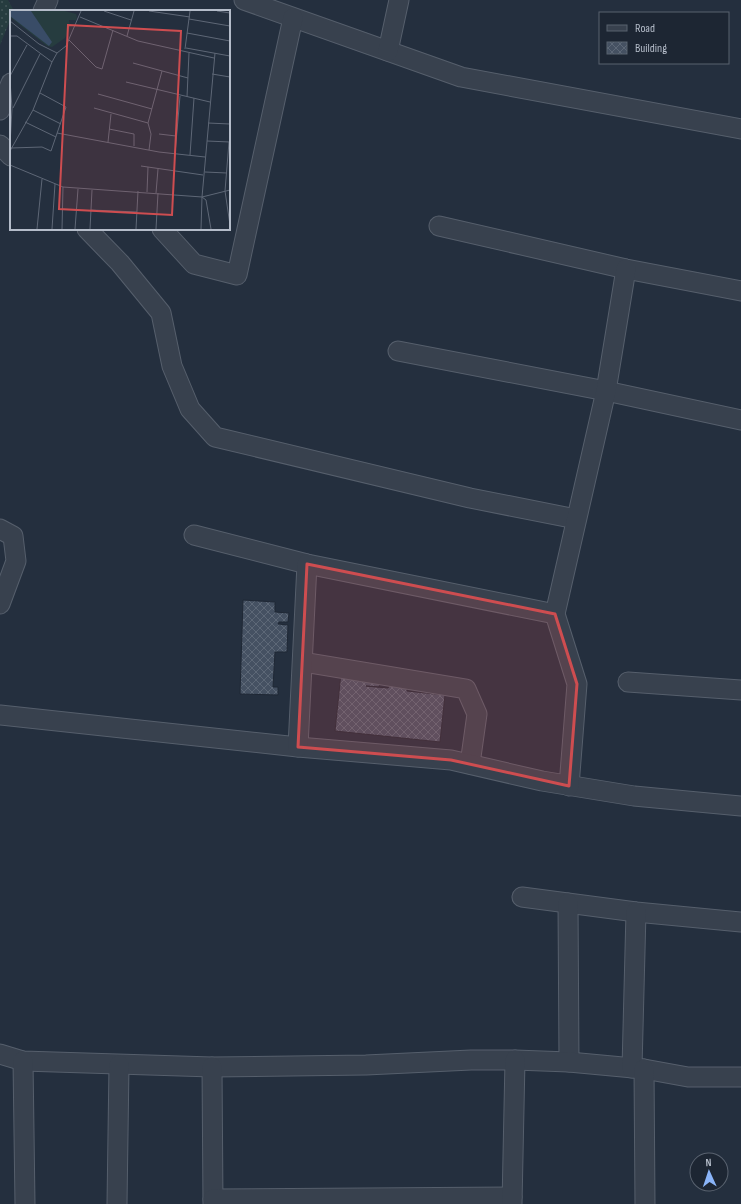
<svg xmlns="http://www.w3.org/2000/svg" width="741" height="1204" font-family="'Sofia Sans Condensed',sans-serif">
<defs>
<pattern id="green-dots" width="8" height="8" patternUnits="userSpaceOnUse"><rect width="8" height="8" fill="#263c3f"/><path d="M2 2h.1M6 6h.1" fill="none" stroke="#435659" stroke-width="1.8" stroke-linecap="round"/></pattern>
<pattern id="building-cross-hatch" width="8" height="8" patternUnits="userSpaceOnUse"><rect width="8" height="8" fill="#455162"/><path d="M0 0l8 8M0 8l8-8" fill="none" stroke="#5d6877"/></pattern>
</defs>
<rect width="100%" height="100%" fill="#242f3e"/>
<!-- green -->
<path fill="url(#green-dots)" d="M0 0H8L14 11H11V18L0 45Z"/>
<!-- building -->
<g fill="url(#building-cross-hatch)" stroke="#1f2835">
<path d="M243 600 275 602V612L289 613 288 622H279L278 624 288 625 287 652H275L273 687H278V695L240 694Z"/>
<path d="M341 673 380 677 379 687 366 686 388 688 390 685 407 687V691L445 695 440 742 335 731Z"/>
</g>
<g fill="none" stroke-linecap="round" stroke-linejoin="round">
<defs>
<g id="minor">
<path d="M244 0 461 77 741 129"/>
<path d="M43 11 48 0"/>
<path d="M388 51 399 0"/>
<path d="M0 110 11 83"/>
<path d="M0 145 11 156"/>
<path d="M439 226 626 269 741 291"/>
<path d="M87 229 120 263 161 313 172 366 190 409 215 437 470 498 576 519"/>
<path d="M162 229 194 264 237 275 293 18"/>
<path d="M398 351 606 391 741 420"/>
<path d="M0 529 13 536 16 561 0 604"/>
<path d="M194 535 307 564 555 614"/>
<path d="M303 662 466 689 477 714 470 764"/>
<path d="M628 682 741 690"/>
<path d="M0 715 298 747 451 760 542 781 634 796 741 806"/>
<path d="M298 747 307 564"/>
<path d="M569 786 577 684 555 614 606 391 626 269"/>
<path d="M522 897 636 912 741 922"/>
<path d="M568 903 569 1062"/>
<path d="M0 1054 23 1061 212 1067 366 1065 471 1060H515L569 1062 644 1069 688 1077H741"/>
<path d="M23 1061 25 1204"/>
<path d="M212 1067 213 1204"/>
<path d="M632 1068 636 912"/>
<path d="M644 1069 645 1204"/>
<path d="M213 1199 512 1197"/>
<path d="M117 1204 119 1065"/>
<path d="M512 1204 515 1060"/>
</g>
</defs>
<!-- minor casing -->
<use href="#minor" stroke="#565f6c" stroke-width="21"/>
<!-- minor -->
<use href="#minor" stroke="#38414e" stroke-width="19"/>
</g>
<!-- marked area -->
<path fill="#ce4d50" fill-opacity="0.2" stroke="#ce4d50" stroke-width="3" stroke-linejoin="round" d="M307 564 555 614 577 684 569 786 451 760 298 747Z"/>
<!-- overview -->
<g transform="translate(10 10)">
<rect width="220" height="220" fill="#242f3e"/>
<path d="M0 1H55L66 4 67 7 66 10H59L60 17 55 28 42 37 37 36 0 7Z" fill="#263c3f"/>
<path d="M0 1H21L42 32 39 36 0 6Z" fill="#394c67"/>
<path fill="none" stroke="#5e6776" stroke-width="1" d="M94 1 121 10M139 1 180 7M207 1 220 3M70 7 128 31 204 48M179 9 220 16M0 11 29 34 47 43M177 23 220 31M0 26H7L42 52M117 26 124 1M59 30 86 57 92 59 103 20M176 38 220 46M175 39 180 1M123 53 178 68M202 64 220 67M0 66 17 35M0 71 2 98 0 135M116 72 200 92M88 84 142 99M177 87 179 43M3 98 30 44M84 98 138 113M23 100 51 114M15 112 46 127M198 113 220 114M99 119 124 124V136M47 123 149 142 195 147M149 124 166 126M197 131 220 132M98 132 101 104M219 132 215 181 220 215M1 138 32 137 41 141 56 97 30 83M139 140 141 124 138 113 152 61M0 141 23 100 42 52 47 43 56 36 71 1M165 144 170 86M180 145 184 88M0 155 53 177 192 187 220 180M131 156 193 165M195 162 217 163M137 182 138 157M146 183 148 159M81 200 127 202M27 219 32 169M42 219 45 174M52 219 53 177M65 219 68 179M80 219 82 180M126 219 128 181M146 219 148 183M191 219 192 187M201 219 196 190 192 187 205 43"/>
<path fill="#ce4d50" fill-opacity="0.15" stroke="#ce4d50" stroke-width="2" d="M58 15 171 21 162 205 49 199Z"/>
<rect width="220" height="220" fill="none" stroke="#b4bcc9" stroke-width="2"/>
</g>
<!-- legend -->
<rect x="599" y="12" width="130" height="52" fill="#1d2633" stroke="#59626f"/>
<rect x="607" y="25" width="20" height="6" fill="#38414e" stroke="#59626f"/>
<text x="635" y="32" font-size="12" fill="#b4bcc9">Road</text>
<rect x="607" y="42" width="20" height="12" fill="url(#building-cross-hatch)" stroke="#59626f"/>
<text x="635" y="52" font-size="12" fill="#b4bcc9">Building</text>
<!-- north arrow -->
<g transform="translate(709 1172) rotate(357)"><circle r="19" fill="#1d2633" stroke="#59626f"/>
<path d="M0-3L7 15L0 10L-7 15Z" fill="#8ab4f8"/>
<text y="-6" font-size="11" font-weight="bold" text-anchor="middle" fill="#b4bcc9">N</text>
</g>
</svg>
